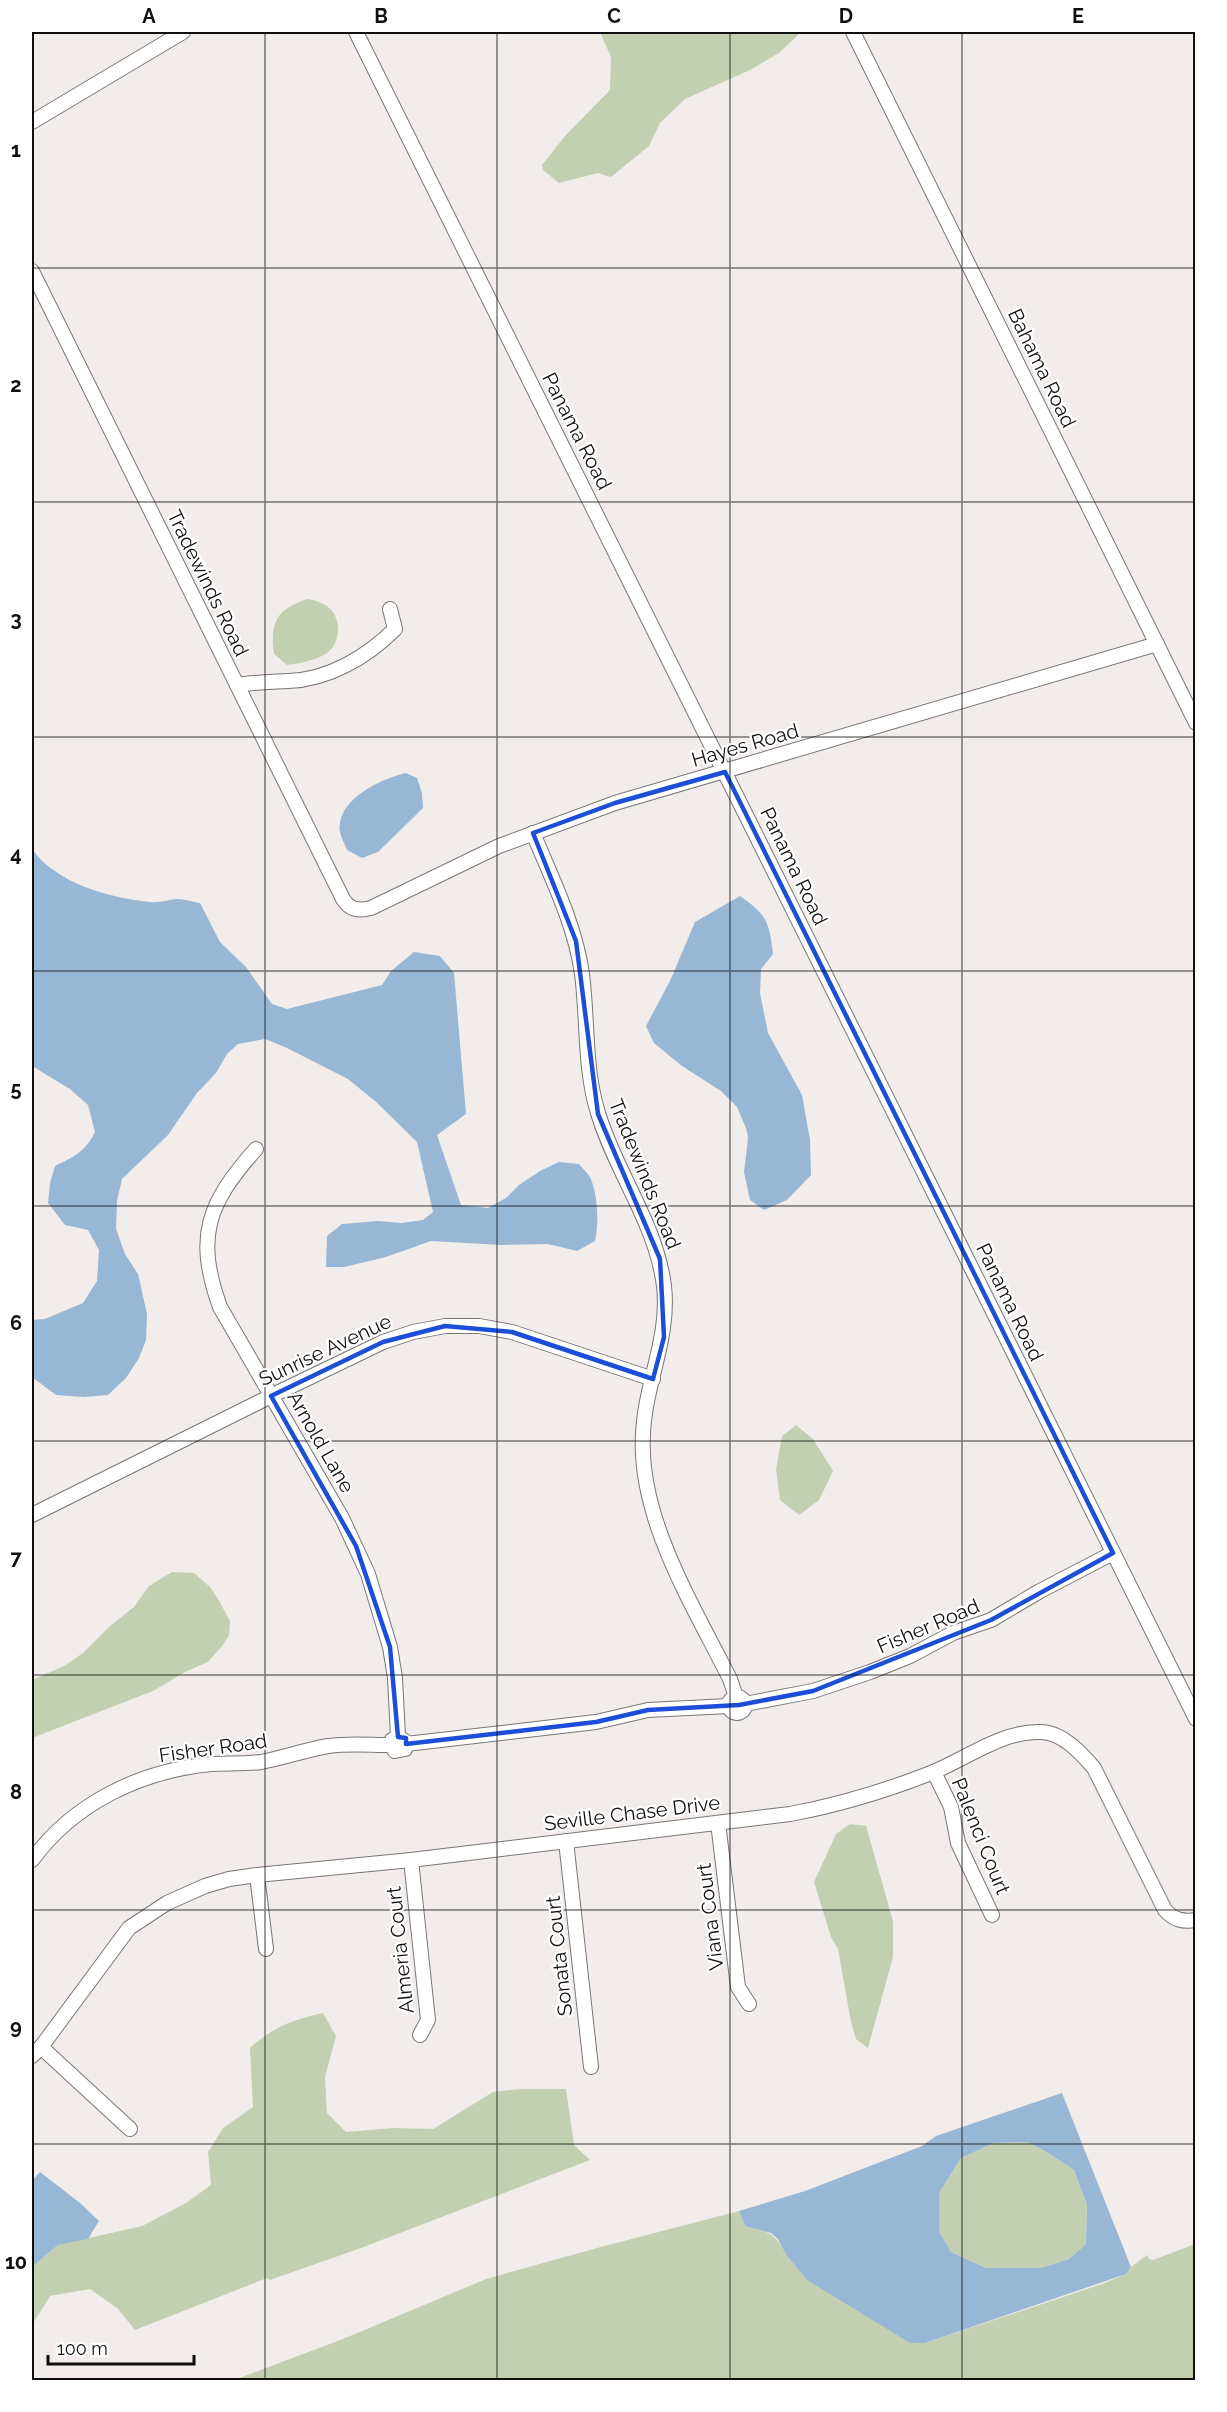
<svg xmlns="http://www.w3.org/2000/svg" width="1227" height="2412" font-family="Raleway,sans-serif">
<rect width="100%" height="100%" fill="#f2edeb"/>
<!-- green -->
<g fill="#c2d0b1">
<path d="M600 32H801L779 53 750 70 685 99 660 123 649 146 611 177 598 173 559 183 543 170 542 165 565 136 610 90 611 57Z"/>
<path d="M307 599C316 601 326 603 332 611 342 623 339 645 327 653 315 661 300 663 287 665L274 654C270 622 276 610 307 599Z"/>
<path d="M796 1425 813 1439 833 1471 819 1500 799 1515 780 1500 776 1469 782 1436Z"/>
<path d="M172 1572 194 1573 210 1587 218 1599 230 1621 229 1635 222 1646 208 1662 185 1672 153 1691 32 1738V1680L64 1666 83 1653 110 1626 134 1607 149 1586Z"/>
<path d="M850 1824 866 1826 893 1921V1957L868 2048 856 2039 851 2022 838 1949 831 1937 814 1882 836 1834Z"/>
<path d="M323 2013 336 2036 325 2077 327 2113 346 2132 393 2128 433 2129 493 2092 520 2089H566L574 2145 590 2160 361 2248 270 2280 267 2278 135 2330 118 2309 90 2289 50 2296 32 2325V2267L58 2245 142 2226 186 2203 211 2185 208 2152 223 2128 253 2107 250 2048C271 2028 294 2019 323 2013Z"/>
<path d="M1027 2142 1045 2151 1074 2170 1087 2205 1086 2244 1069 2259 1041 2268H986L951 2252 939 2231V2193L961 2158 994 2143Z"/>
<path d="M739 2211 745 2226C767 2232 774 2231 785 2253L910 2343H925L1102 2284 1126 2274 1131 2267 1147 2255 1149 2259 1153 2260 1195 2244V2380H234L343 2339 486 2279 597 2248Z"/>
</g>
<!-- water -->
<g fill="#98b7d4" fill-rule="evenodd">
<path d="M406 773 417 778 422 793 423 808 378 852 362 858 347 850C345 844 341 838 340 832 336 799 381 779 406 773Z"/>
<path d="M32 849C56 883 109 898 150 902 159 903 168 900 177 899 185 899 193 902 200 903L220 942 246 967 272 1004 287 1009 382 985 391 971 414 952 440 956 454 973 466 1114 437 1135 461 1205 488 1208 506 1198 519 1185 540 1171 559 1162 579 1164C583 1169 589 1174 591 1179 598 1198 599 1222 595 1241L577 1251 548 1244 501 1245 431 1241 386 1257 344 1267H326L327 1236 342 1224 378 1221 402 1223 423 1220 433 1212 417 1142 376 1102 348 1079 287 1048 265 1039 238 1044 227 1054 216 1073 197 1093 168 1135 122 1179 117 1201 116 1229 125 1254 138 1274 147 1314 146 1340 139 1358 126 1378 108 1395 83 1397 56 1395 32 1377V1320L45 1319 83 1303 97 1281 99 1250 88 1230 65 1225 48 1203 50 1183 55 1166C74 1157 86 1151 95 1132L88 1105 70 1089 32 1066Z"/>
<path d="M740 896C767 915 769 921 773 954L761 969 760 993 768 1033 802 1095 810 1140 811 1175 787 1200 764 1210 750 1200 744 1172 748 1138 746 1128 737 1107 721 1091 682 1066 654 1043 646 1026 670 981 695 922Z"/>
<path d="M1062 2093 1131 2267 1126 2274 925 2343H910L807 2280 785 2253 778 2239 771 2233 745 2226 739 2211 805 2191 922 2146 936 2136ZM1027 2142 1045 2151 1074 2170 1087 2205 1086 2244 1069 2259 1041 2268H986L951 2252 939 2231V2193L961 2158 994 2143Z"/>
<path d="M40 2172 80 2203 99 2221 88 2239 58 2245 32 2267V2181Z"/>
</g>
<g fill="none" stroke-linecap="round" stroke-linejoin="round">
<defs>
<g id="minor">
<path d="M356 32 1196 1719"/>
<path d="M853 32 1196 723"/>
<path d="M32 122 183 32"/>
<path d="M32 271 343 899C350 910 358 911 371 908L499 846 615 803 1157 644"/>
<path d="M237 685C256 682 269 682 288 681 328 680 367 657 395 629L390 609"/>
<path d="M533 833C552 879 575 924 582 974 588 1020 584 1068 598 1113 616 1173 656 1223 664 1286 670 1338 645 1383 643 1434 638 1518 693 1605 730 1679L736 1697"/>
<path d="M256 1149C207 1204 195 1237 220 1307L342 1518 368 1574 390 1647 395 1678 398 1737"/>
<path d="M32 1515 271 1396 383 1342 413 1332 445 1326H479L512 1332 653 1379"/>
<circle cx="737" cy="1705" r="8"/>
<path d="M745 1704 813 1691 870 1672 910 1656 953 1633 991 1620 1040 1591 1113 1553"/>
<path d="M406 1744 596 1722 648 1710 729 1706"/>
<path d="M934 1772 951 1807 958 1843 992 1915"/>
<path d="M718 1823 738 1987 749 2004"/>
<path d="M566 1841 591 2067"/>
<path d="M32 1860C74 1803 140 1771 211 1764 228 1763 244 1764 261 1762 283 1758 305 1750 328 1746 349 1743 370 1745 391 1745L395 1751 405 1749 406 1742 398 1737 392 1740 391 1745"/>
<path d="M411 1860 428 2020 420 2035"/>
<path d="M257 1875 266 1949"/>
<path d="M41 2047 130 2129"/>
<path d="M32 2056 41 2047 129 1928 167 1903 205 1886 229 1879 257 1875 411 1860 790 1814C839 1805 885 1791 931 1773 966 1759 1003 1730 1042 1732 1063 1733 1081 1753 1094 1768L1165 1910C1174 1920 1182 1922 1196 1920"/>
</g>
</defs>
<!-- minor casing -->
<use href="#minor" stroke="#7a7674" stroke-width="16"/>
<!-- minor -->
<use href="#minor" stroke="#fff" stroke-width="14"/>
</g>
<!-- marked area -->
<path fill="none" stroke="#1d4ed8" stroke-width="4.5" stroke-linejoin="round" d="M725 772 1113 1553 991 1620 813 1691 739 1705 648 1710 596 1722 406 1744V1738L398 1737 390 1647 356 1546 271 1396 383 1342 445 1326 512 1332 653 1379 664 1337 660 1259 598 1114 576 941 533 833 615 803Z"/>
<!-- grid -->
<path fill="none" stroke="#110f0e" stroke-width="1.5" stroke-opacity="0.55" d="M265 32V2380M497 32V2380M730 32V2380M962 32V2380M32 268H1196M32 502H1196M32 737H1196M32 971H1196M32 1206H1196M32 1441H1196M32 1675H1196M32 1910H1196M32 2144H1196"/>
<g text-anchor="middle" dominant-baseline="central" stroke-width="4.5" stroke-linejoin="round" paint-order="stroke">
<!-- street labels -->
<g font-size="20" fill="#110f0e" stroke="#fff">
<text transform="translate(1042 368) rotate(64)">Bahama Road</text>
<text transform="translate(577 431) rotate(63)">Panama Road</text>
<text transform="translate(208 583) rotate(64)">Tradewinds Road</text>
<text transform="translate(745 745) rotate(-16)">Hayes Road</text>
<text transform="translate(794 866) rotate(64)">Panama Road</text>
<text transform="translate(645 1174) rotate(68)">Tradewinds Road</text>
<text transform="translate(1010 1302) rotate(64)">Panama Road</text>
<text transform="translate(325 1350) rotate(-25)">Sunrise Avenue</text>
<text transform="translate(321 1442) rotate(60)">Arnold Lane</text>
<text transform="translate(928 1626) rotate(-23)">Fisher Road</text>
<text transform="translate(213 1748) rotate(-8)">Fisher Road</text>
<text transform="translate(632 1813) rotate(-7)">Seville Chase Drive</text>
<text transform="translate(981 1836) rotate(68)">Palenci Court</text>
<text transform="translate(710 1917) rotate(-97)">Viana Court</text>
<text transform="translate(400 1950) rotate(-96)">Almeria Court</text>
<text transform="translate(559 1956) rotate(-96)">Sonata Court</text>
</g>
</g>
<!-- border -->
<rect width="1227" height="2412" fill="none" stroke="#ffffff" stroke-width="66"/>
<!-- scale -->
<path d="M48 2355v9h146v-9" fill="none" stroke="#110f0e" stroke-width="3"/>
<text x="57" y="2355" font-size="18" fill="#110f0e" stroke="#ffffff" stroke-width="4.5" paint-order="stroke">100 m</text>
<rect x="33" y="33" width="1161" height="2346" fill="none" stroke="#110f0e" stroke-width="2"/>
<g font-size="20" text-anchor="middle" font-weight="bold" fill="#110f0e">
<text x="149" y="23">A</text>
<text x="381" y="23">B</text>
<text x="614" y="23">C</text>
<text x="846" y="23">D</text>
<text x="1078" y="23">E</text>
<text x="16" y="157">1</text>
<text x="16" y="392">2</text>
<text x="16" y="626">3</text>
<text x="16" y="861">4</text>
<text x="16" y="1096">5</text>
<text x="16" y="1330">6</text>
<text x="16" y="1565">7</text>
<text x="16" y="1799">8</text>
<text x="16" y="2034">9</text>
<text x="16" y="2269">10</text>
</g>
</svg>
